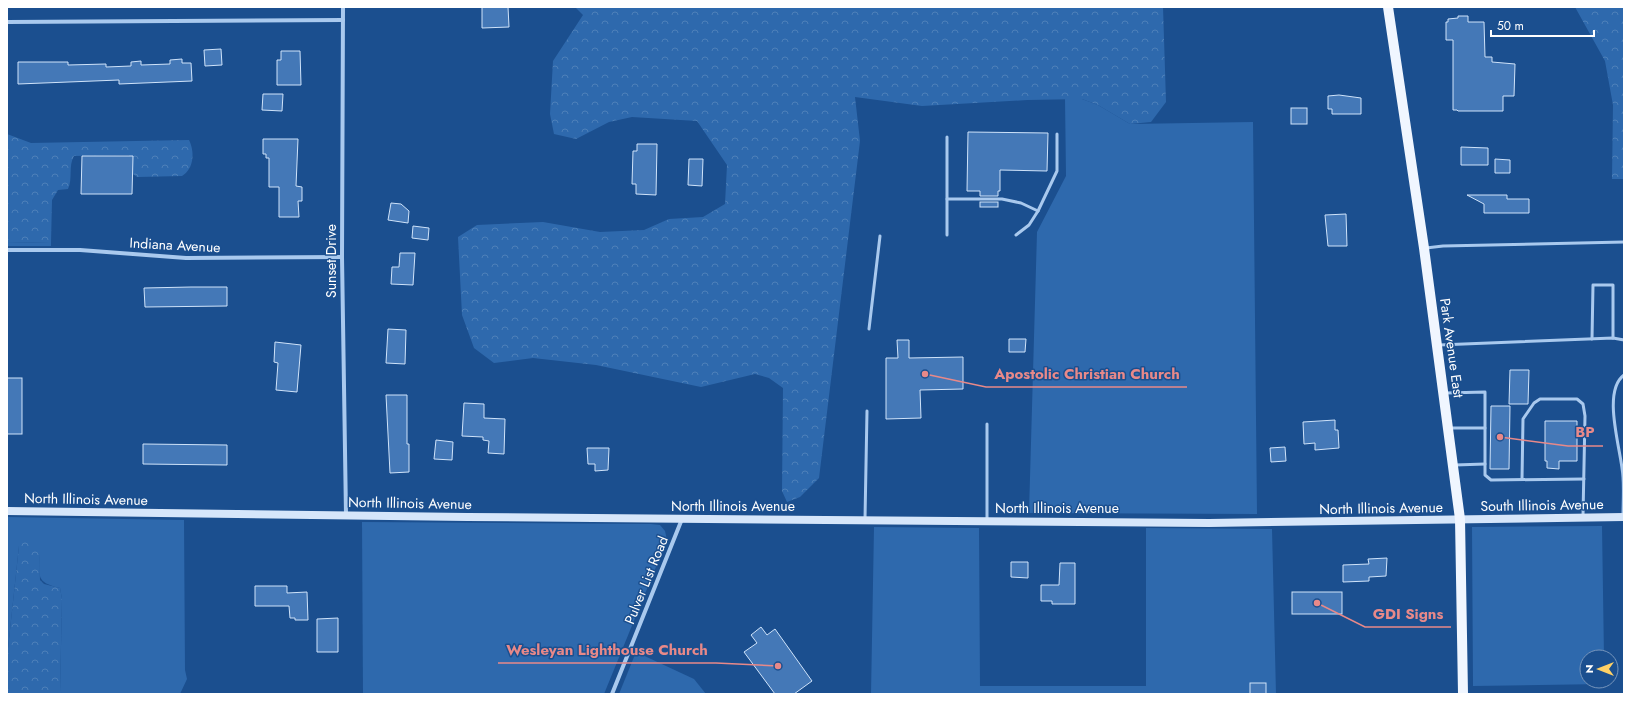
<svg xmlns="http://www.w3.org/2000/svg" width="1631" height="701" font-family="Jost,sans-serif">
<defs>
<pattern id="forest-crowns" width="20" height="18" patternUnits="userSpaceOnUse"><rect width="20" height="18" fill="#2e69ad"/><path d="M2 6a3 3 0 1 1 6 0M12 15a3 3 0 1 1 6 0" fill="none" stroke="#4d80b9"/></pattern>
</defs>
<rect width="100%" height="100%" fill="#1b4f8f"/>
<!-- grass -->
<g fill="#2e69ad">
<path d="M1065 99H1082L1098 105 1130 124 1253 122 1257 514 1029 513 1037 232 1066 176Z"/>
<path d="M7 242 51 243V246H7Z"/>
<path d="M7 517 184 520 185 670 187 679 180 694H64L60 692 62 599 60 588C35 582 40 577 39 554L19 546 7 658Z"/>
<path d="M362 522 651 524 660 525 665 531 667 540 604 694H363Z"/>
<path d="M1602 526 1604 657H1587V681H1604V684L1473 686 1472 527Z"/>
<path d="M874 527 979 528 980 686H1146V528L1272 529 1276 694H871Z"/>
<path d="M636 652 694 679 706 694H619Z"/>
</g>
<!-- forest -->
<g fill="url(#forest-crowns)">
<path d="M575 7H1163L1166 102 1151 122 1130 124 1098 105 1082 99 1027 100 922 106 855 97 860 141 819 478 800 497 787 502 782 491 783 388 769 378 755 374 701 387 596 365 533 358 494 363 474 348 462 315 458 237 477 225 543 222 600 232 644 230 669 219 703 217 725 204 727 165 697 121 632 117 609 122 576 139 554 134 550 114 553 61 583 15Z"/>
<path d="M1575 7H1624V179H1612L1613 105 1605 61Z"/>
<path d="M7 134 31 143 189 140C195 152 194 169 182 176L137 177 133 174 132 161 129 155 74 156C68 166 73 179 68 189L58 190 52 200 51 243 7 242Z"/>
<path d="M30 538 35 540 39 554 40 580 44 584 60 588 62 599 60 691 64 694H7V658L19 546 22 540Z"/>
</g>
<!-- building -->
<g fill="#4478b7" stroke="#cfe3fa">
<path d="M482 7H508L509 27 482 28Z"/>
<path d="M1458 16H1468V22H1484L1485 57H1492V62L1515 64 1514 96H1503V111H1458L1457 110H1453V40H1446V22H1448V19L1458 18Z"/>
<path d="M221 49 222 65 205 66 204 50Z"/>
<path d="M281 51H300L301 85H277V60H281Z"/>
<path d="M182 59V63H191L192 81 119 84V80L18 84V62H68V65L106 64V67L131 66V62L141 61V65L170 64V60Z"/>
<path d="M263 94H283L282 111 262 110Z"/>
<path d="M1339 95 1361 98V114H1332V109H1328V96Z"/>
<rect x="1291" y="108" width="16" height="16"/>
<path d="M968 132 1048 133 1047 171 1000 170V191H998V196H980V191H967Z"/>
<path d="M263 139H298L296 186 302 187V201H298L299 217H279V187H269V158H266V154H263Z"/>
<path d="M637 144H657L656 195 636 194V184H632L633 151H637Z"/>
<path d="M1461 147 1488 148V165H1461Z"/>
<path d="M82 156H133L132 194H81Z"/>
<path d="M689 159H703L702 186 688 185Z"/>
<path d="M1495 159 1510 160V173H1495Z"/>
<path d="M1467 195H1507V199H1529V213H1484V204Z"/>
<rect x="980" y="202" width="18" height="5"/>
<path d="M391 203 401 204 409 211 408 223 388 220Z"/>
<path d="M1346 214 1347 246H1328L1325 215Z"/>
<path d="M413 226 429 228 428 240 412 238Z"/>
<path d="M400 253H415L413 285 391 284 392 267H399Z"/>
<path d="M191 287H227V306L145 307 144 288Z"/>
<path d="M388 329 406 330 405 364 386 363Z"/>
<path d="M1009 339H1026L1025 352H1009Z"/>
<path d="M897 340H909V358L963 357V389L920 390 921 418 886 419V358H898Z"/>
<path d="M275 342 301 345 297 392 276 390 278 363 274 362Z"/>
<path d="M1510 370H1529L1528 404H1509Z"/>
<rect x="7" y="378" width="15" height="56"/>
<path d="M386 395H407V444H409V472L390 473Z"/>
<path d="M464 403 484 404V418L505 419 504 454 488 453 489 441 483 440V437L462 436Z"/>
<path d="M1491 406H1510L1509 469H1490Z"/>
<path d="M1335 420V430H1338L1339 448 1315 450V443L1304 444 1303 422Z"/>
<path d="M1545 421H1577V461H1559V469L1547 468V461H1545Z"/>
<path d="M436 440 453 442 452 460 434 459Z"/>
<path d="M143 444 227 445V465L143 464Z"/>
<path d="M1285 447 1286 461 1271 462 1270 448Z"/>
<path d="M587 448H609L608 470 595 471V464H588Z"/>
<path d="M1387 558 1386 576 1369 577V581L1343 582V565L1369 564 1368 559Z"/>
<path d="M1011 562H1028V578L1011 577Z"/>
<path d="M1060 563H1075V604H1052V601H1041V585H1059Z"/>
<path d="M255 586H287V593L307 592 308 620H295V618H290L289 606H255Z"/>
<rect x="1292" y="592" width="50" height="22"/>
<path d="M338 618V652H317V619Z"/>
<path d="M761 627 767 635 775 629 812 681 794 694H775L744 652 757 643 751 635Z"/>
<rect x="1250" y="683" width="16" height="11"/>
</g>
<g fill="none" stroke-linecap="round" stroke-linejoin="round">
<!-- lane -->
<g stroke="#a9c9ee" stroke-width="3">
<path d="M947 137V235"/>
<path d="M947 199H1002L1021 203 1038 211"/>
<path d="M1016 235 1029 225 1038 211 1057 171V134"/>
<path d="M1426 248 1443 246 1624 242"/>
<path d="M869 329 880 236"/>
<path d="M1592 339 1593 285H1613V338"/>
<path d="M1439 345 1613 338 1624 340"/>
<path d="M1446 393 1485 392V475L1491 480 1584 479"/>
<path d="M1450 428H1485"/>
<path d="M1455 465 1485 464"/>
<path d="M1522 479 1523 419 1534 403 1540 399H1577L1583 404 1585 416 1583 516"/>
<path d="M1623 517C1623 504 1624 490 1623 477 1622 452 1601 392 1624 375"/>
<path d="M865 519 867 411"/>
<path d="M987 521V424"/>
</g>
<!-- street -->
<g stroke="#a9c9ee" stroke-width="4">
<path d="M343 7 342 257 346 515"/>
<path d="M7 22 343 20"/>
<path d="M7 250H80L186 258 342 257"/>
<path d="M612 694 682 519"/>
</g>
<!-- secondary -->
<path stroke="#d6e6fa" stroke-width="8" d="M7 511 467 517 1209 523 1624 517"/>
<!-- primary -->
<path stroke="#f0f6ff" stroke-width="10" d="M1388 7 1424 248 1460 519 1463 694"/>
</g>
<g text-anchor="middle" dominant-baseline="central" stroke-width="3" stroke-linejoin="round" paint-order="stroke">
<!-- street labels -->
<g font-size="14" fill="#fff" stroke="#1b4f8f">
<text transform="translate(175 245) rotate(3)">Indiana Avenue</text>
<text transform="translate(331 261) rotate(-90)">Sunset Drive</text>
<text transform="translate(1452 348) rotate(82)">Park Avenue East</text>
<text transform="translate(86 499) rotate(1)">North Illinois Avenue</text>
<text transform="translate(410 503) rotate(1)">North Illinois Avenue</text>
<text transform="translate(1542 505) rotate(-1)">South Illinois Avenue</text>
<text x="733" y="506">North Illinois Avenue</text>
<text x="1057" y="508">North Illinois Avenue</text>
<text transform="translate(1381 508) rotate(-1)">North Illinois Avenue</text>
<text transform="translate(646 580) rotate(-68)">Pulver List Road</text>
</g>
</g>
<!-- callouts -->
<path fill="none" stroke="#e88989" stroke-width="1.5" d="M925 374L986 387H1187M1500 437L1568 446H1603M1317 603L1365 627H1451M778 666L716 663H498"/>
<g fill="#e88989" stroke="#1b4f8f" stroke-width="1.5">
<circle cx="925" cy="374" r="4"/>
<circle cx="1500" cy="437" r="4"/>
<circle cx="1317" cy="603" r="4"/>
<circle cx="778" cy="666" r="4"/>
</g>
<g font-size="15" text-anchor="middle" font-weight="bold" fill="#e88989" stroke="#1b4f8f" stroke-width="3" stroke-linejoin="round" paint-order="stroke">
<text x="1087" y="379">Apostolic Christian Church</text>
<text x="1585" y="437">BP</text>
<text x="1408" y="619">GDI Signs</text>
<text x="607" y="655">Wesleyan Lighthouse Church</text>
</g>
<!-- border -->
<rect width="1631" height="701" fill="none" stroke="#ffffff" stroke-width="16"/>
<!-- north arrow -->
<g transform="translate(1599 669) rotate(270)"><circle r="19" fill="#1b4f8f" stroke="#7695bc"/>
<path d="M0-3L7 15L0 10L-7 15Z" fill="#ffd166"/>
<text y="-6" font-size="11" font-weight="bold" text-anchor="middle" fill="#ffffff">N</text>
</g>
<!-- scale -->
<path d="M1491 30v6h103v-6" fill="none" stroke="#ffffff" stroke-width="2"/>
<text x="1497" y="30" font-size="12" fill="#ffffff" stroke="#1b4f8f" stroke-width="3" paint-order="stroke">50 m</text>
</svg>
